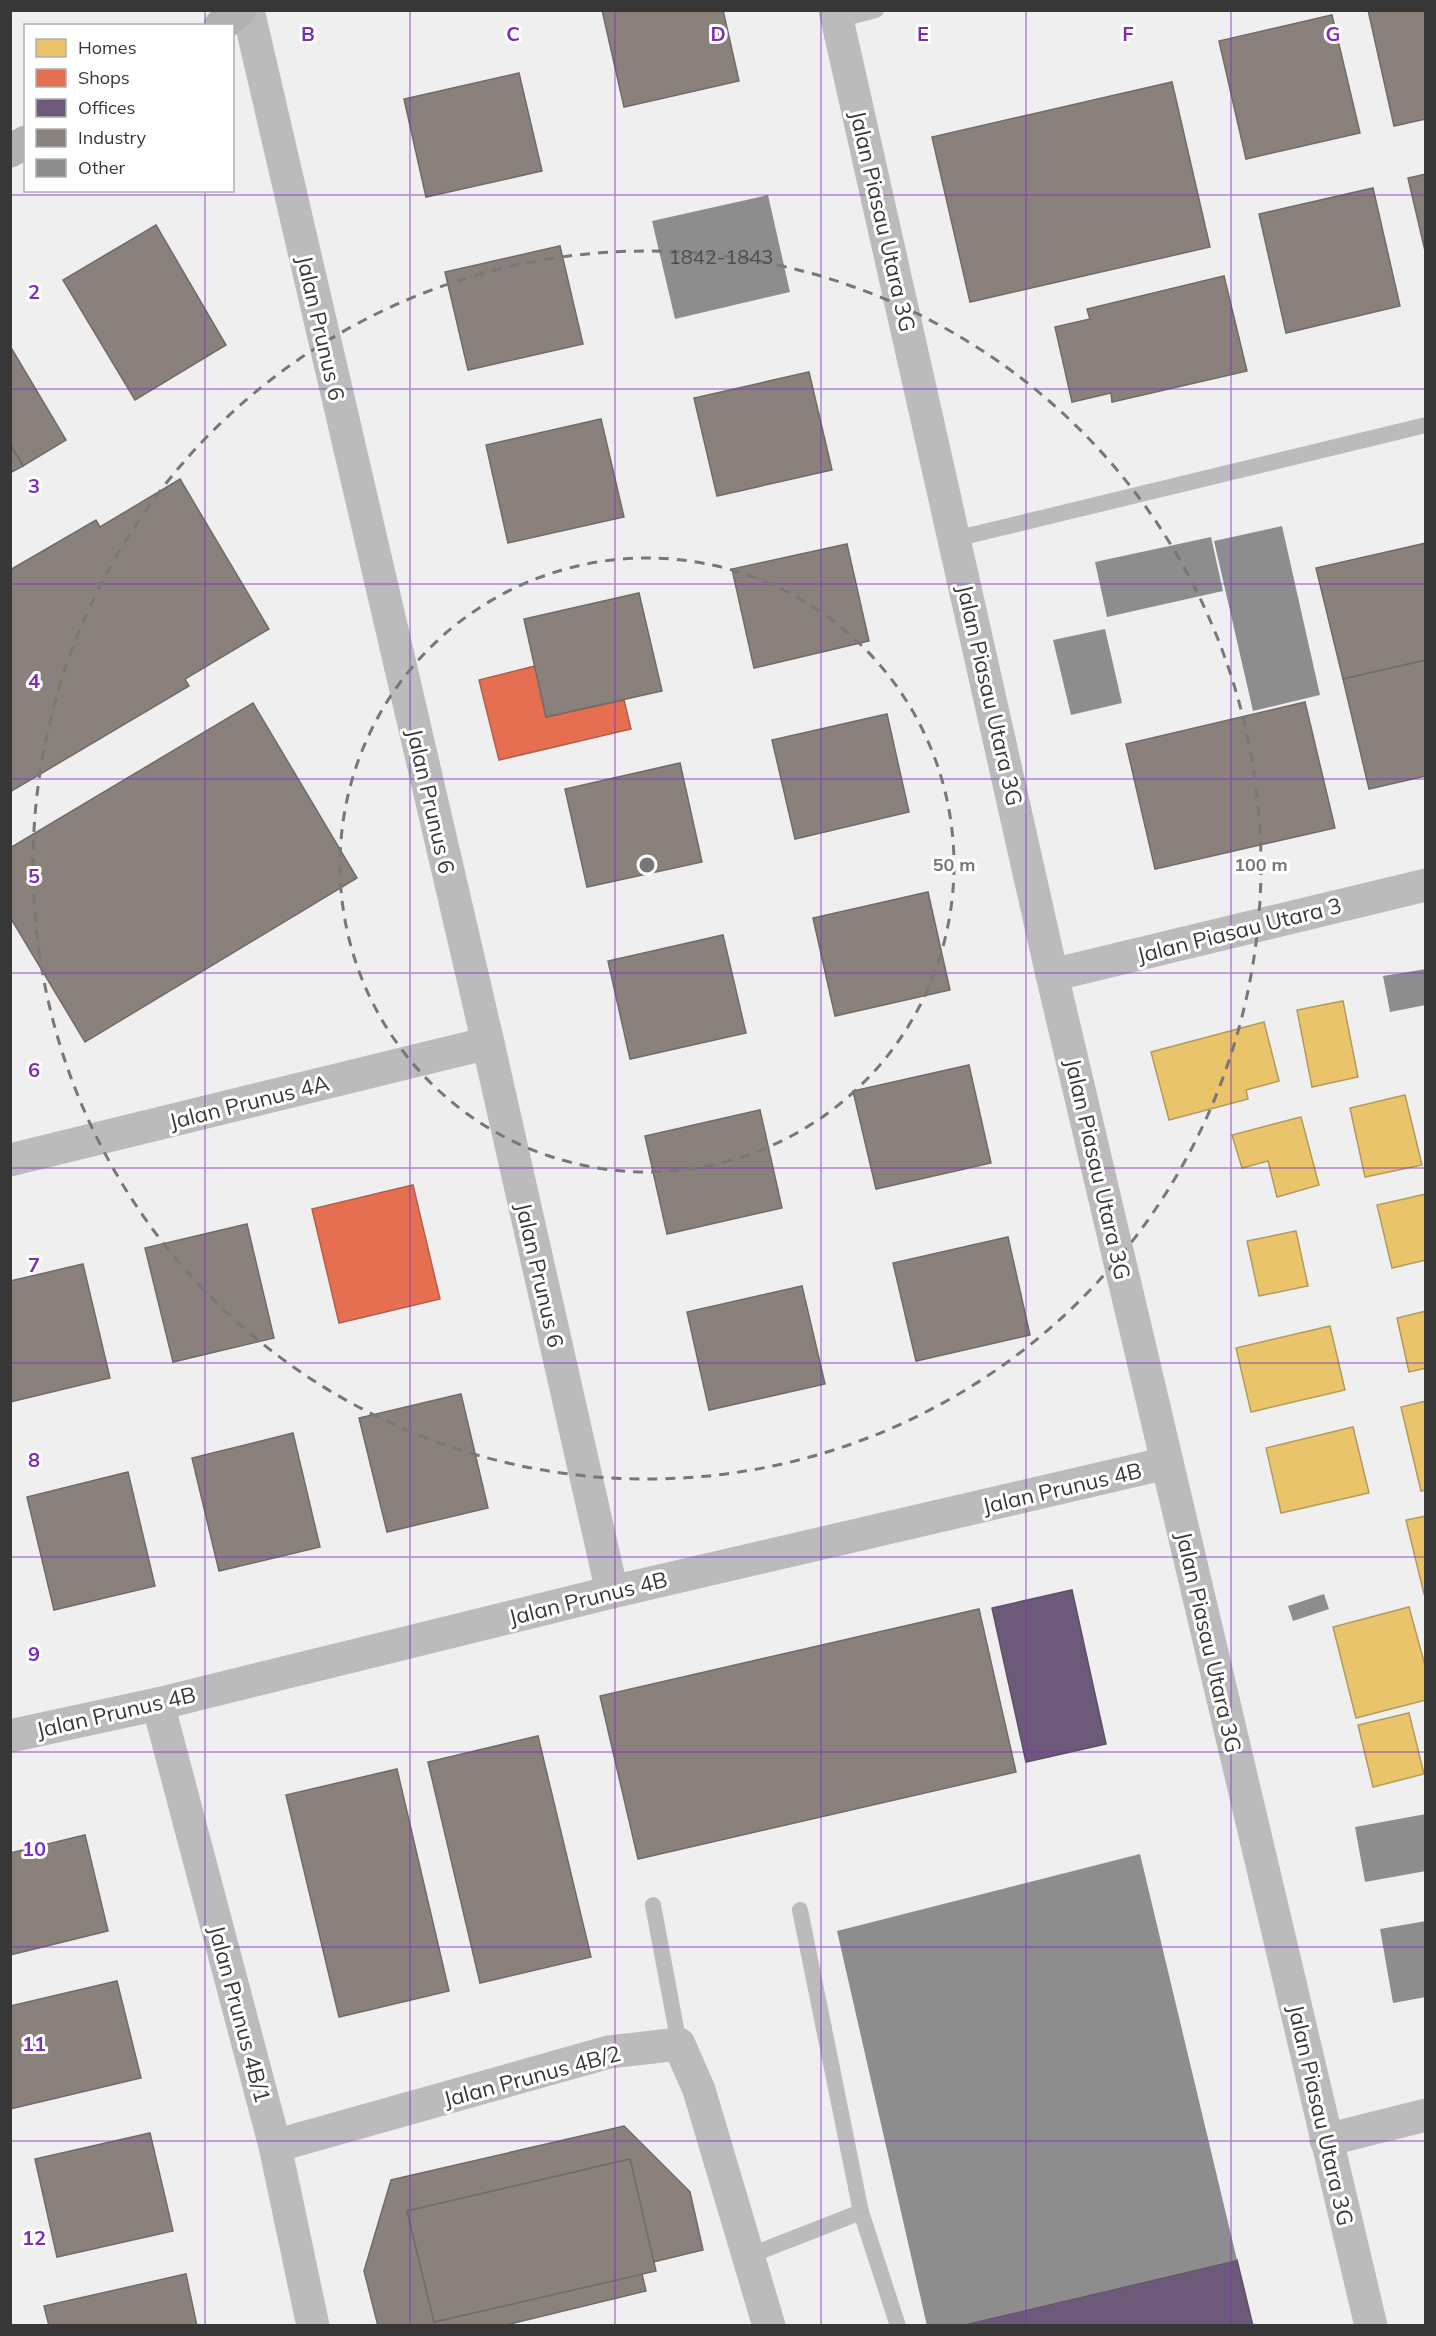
<svg xmlns="http://www.w3.org/2000/svg" width="1436" height="2336" font-family="Mulish,sans-serif">
<rect width="100%" height="100%" fill="#f0eff0"/>
<!-- homes -->
<g fill="#e9c46a" stroke="#b49a5b" stroke-width="1.5">
<path d="M1343 1001 1358 1077 1312 1087 1297 1010Z"/>
<path d="M1264 1022 1279 1081 1246 1090 1248 1099 1169 1120 1151 1052Z"/>
<path d="M1405 1095 1422 1165 1365 1177 1350 1108Z"/>
<path d="M1301 1117 1319 1185 1277 1197 1268 1161 1242 1168 1232 1135Z"/>
<path d="M1426 1194V1260L1392 1268 1377 1205Z"/>
<path d="M1296 1231 1308 1286 1259 1296 1247 1241Z"/>
<path d="M1426 1311V1368L1409 1372 1397 1318Z"/>
<path d="M1330 1326 1345 1390 1251 1412 1236 1348Z"/>
<path d="M1426 1401V1490L1421 1491 1401 1407Z"/>
<path d="M1353 1427 1369 1493 1281 1513 1266 1448Z"/>
<path d="M1426 1516V1593L1424 1594 1406 1520Z"/>
<path d="M1409 1607 1426 1669V1700L1356 1718 1333 1627Z"/>
<path d="M1409 1713 1424 1774 1373 1787 1358 1725Z"/>
</g>
<!-- shops -->
<g fill="#e76f51" stroke="#b25e4a" stroke-width="1.5">
<path d="M535 666 546 717 624 700 631 729 499 760 479 680Z"/>
<path d="M413 1185 440 1299 339 1323 312 1209Z"/>
</g>
<!-- offices -->
<g fill="#6d597a" stroke="#5d4f66" stroke-width="1.5">
<path d="M1072 1590 1106 1744 1026 1762 992 1608Z"/>
<path d="M1237 2260 1253 2326H958Z"/>
</g>
<!-- industry -->
<g fill="#8a817c" stroke="#716b68" stroke-width="1.5">
<path d="M602 10H723L739 81 624 107Z"/>
<path d="M1368 10H1426V119L1394 126Z"/>
<path d="M1332 15 1360 133 1246 159 1219 41Z"/>
<path d="M519 73 542 171 426 197 404 99Z"/>
<path d="M1172 82 1210 247 970 302 932 137Z"/>
<path d="M1426 174V255L1408 178Z"/>
<path d="M1373 188 1400 306 1286 333 1259 214Z"/>
<path d="M156 225 226 345 135 400 63 280Z"/>
<path d="M560 246 583 344 468 370 445 272Z"/>
<path d="M1224 276 1247 371 1112 402 1111 393 1072 402 1055 327 1090 319 1087 309Z"/>
<path d="M10 346 66 440 23 466 10 444Z"/>
<path d="M809 372 832 470 717 496 694 398Z"/>
<path d="M601 419 624 517 508 543 486 445Z"/>
<path d="M10 444 23 466 10 473Z"/>
<path d="M180 479 269 629 185 679 189 686 10 792V570L96 520 100 527Z"/>
<path d="M1426 543V660L1343 679 1316 568Z"/>
<path d="M847 544 869 641 754 668 732 569Z"/>
<path d="M639 593 662 691 546 717 524 619Z"/>
<path d="M1426 660V776L1369 789 1343 679Z"/>
<path d="M1305 702 1335 828 1155 869 1126 744Z"/>
<path d="M253 703 357 878 85 1042 10 917V848Z"/>
<path d="M887 714 909 812 795 839 772 740Z"/>
<path d="M680 763 702 862 587 887 565 789Z"/>
<path d="M928 892 950 990 835 1016 813 918Z"/>
<path d="M723 935 746 1033 630 1059 608 961Z"/>
<path d="M969 1065 991 1163 876 1189 853 1091Z"/>
<path d="M760 1110 782 1208 667 1234 645 1136Z"/>
<path d="M247 1224 274 1338 173 1362 145 1248Z"/>
<path d="M1008 1237 1030 1335 916 1361 893 1263Z"/>
<path d="M83 1264 110 1378 10 1402V1281Z"/>
<path d="M802 1286 825 1384 709 1410 687 1312Z"/>
<path d="M461 1394 488 1508 387 1532 359 1418Z"/>
<path d="M293 1433 320 1547 219 1571 192 1458Z"/>
<path d="M128 1472 155 1586 54 1610 27 1497Z"/>
<path d="M979 1609 1016 1772 638 1859 600 1696Z"/>
<path d="M538 1736 591 1957 480 1983 428 1762Z"/>
<path d="M397 1769 449 1991 339 2017 286 1795Z"/>
<path d="M85 1835 108 1931 10 1955V1853Z"/>
<path d="M117 1981 141 2078 10 2109V2006Z"/>
<path d="M624 2126 690 2192 703 2250 653 2262 630 2159 407 2211 434 2322 642 2274 646 2291 502 2326H378L364 2271 391 2180Z"/>
<path d="M150 2133 173 2231 57 2257 35 2159Z"/>
<path d="M630 2159 656 2271 434 2322 407 2211Z"/>
<path d="M186 2274 197 2326H49L44 2306Z"/>
</g>
<!-- building -->
<g fill="#8e8d8e">
<path d="M768 195 790 292 675 319 652 221Z"/>
<path d="M1282 526 1320 695 1253 711 1214 541Z"/>
<path d="M1211 537 1223 591 1107 617 1095 562Z"/>
<path d="M1105 629 1122 703 1071 715 1053 640Z"/>
<path d="M1426 969V1005L1390 1012 1383 976Z"/>
<path d="M1324 1594 1329 1609 1293 1621 1288 1606Z"/>
<path d="M1426 1814V1871L1365 1882 1355 1827Z"/>
<path d="M1140 1854 1237 2260 958 2326H927L837 1931Z"/>
<path d="M1426 1921V1997L1393 2003 1380 1929Z"/>
</g>
<g fill="none" stroke-linecap="round" stroke-linejoin="round">
<!-- lane -->
<g stroke="#bcbbbc" stroke-width="16">
<path d="M837 20 876 10"/>
<path d="M955 539 1426 425"/>
<path d="M653 1905 679 2044"/>
<path d="M800 1910 861 2212 898 2326"/>
<path d="M748 2256 861 2212"/>
</g>
<!-- street -->
<g stroke="#bcbbbc" stroke-width="33">
<path d="M248 10 488 1043 612 1592"/>
<path d="M835 10 1052 975 1371 2326"/>
<path d="M1052 975 1426 885"/>
<path d="M10 1160 488 1043"/>
<path d="M158 1704 275 2146 313 2326"/>
<path d="M10 1736 158 1704 612 1592 1167 1463"/>
<path d="M1326 2140 1426 2115"/>
<path d="M275 2146 609 2052 679 2044 699 2090 769 2326"/>
</g>
<!-- secondary -->
<g stroke="#b2b1b2" stroke-width="33">
<path d="M220 26 240 10"/>
<path d="M10 151 26 142"/>
</g>
</g>
<!-- grid -->
<path fill="none" stroke="#7b2cbf" stroke-width="1.5" stroke-opacity="0.55" d="M205 10V26M410 10V2326M615 10V2326M821 10V2326M1026 10V2326M1231 10V2326M205 190V2326M10 195H1426M10 389H1426M10 584H1426M10 779H1426M10 973H1426M10 1168H1426M10 1363H1426M10 1557H1426M10 1752H1426M10 1947H1426M10 2141H1426"/>
<!-- distance rings -->
<g fill="none" stroke="#787778" stroke-width="3" stroke-dasharray="10 8">
<circle cx="647" cy="865" r="307"/>
<circle cx="647" cy="865" r="614"/>
</g>
<g text-anchor="middle" dominant-baseline="central" stroke-width="6" stroke-linejoin="round" paint-order="stroke">
<!-- number labels -->
<g font-size="20" fill="#4e4c4e">
<text x="721" y="256">1842-1843</text>
</g>
<!-- street labels -->
<g font-size="22" fill="#383738" stroke="#fff">
<text transform="translate(883 221) rotate(77)">Jalan Piasau Utara 3G</text>
<text transform="translate(321 328) rotate(77)">Jalan Prunus 6</text>
<text transform="translate(990 695) rotate(77)">Jalan Piasau Utara 3G</text>
<text transform="translate(431 801) rotate(77)">Jalan Prunus 6</text>
<text transform="translate(1239 930) rotate(-14)">Jalan Piasau Utara 3</text>
<text transform="translate(249 1102) rotate(-14)">Jalan Prunus 4A</text>
<text transform="translate(1098 1169) rotate(77)">Jalan Piasau Utara 3G</text>
<text transform="translate(540 1275) rotate(77)">Jalan Prunus 6</text>
<text transform="translate(1062 1488) rotate(-13)">Jalan Prunus 4B</text>
<text transform="translate(588 1598) rotate(-14)">Jalan Prunus 4B</text>
<text transform="translate(1209 1642) rotate(77)">Jalan Piasau Utara 3G</text>
<text transform="translate(116 1712) rotate(-13)">Jalan Prunus 4B</text>
<text transform="translate(240 2014) rotate(75)">Jalan Prunus 4B/1</text>
<text transform="translate(532 2076) rotate(-15)">Jalan Prunus 4B/2</text>
<text transform="translate(1321 2115) rotate(77)">Jalan Piasau Utara 3G</text>
</g>
</g>
<g font-size="20" text-anchor="middle" font-weight="bold" fill="#7b2cbf" stroke="#fff" stroke-width="6" stroke-linejoin="round" paint-order="stroke">
<text x="308" y="41">B</text>
<text x="513" y="41">C</text>
<text x="718" y="41">D</text>
<text x="923" y="41">E</text>
<text x="1128" y="41">F</text>
<text x="1333" y="41">G</text>
<text x="34" y="299">2</text>
<text x="34" y="493">3</text>
<text x="34" y="688">4</text>
<text x="34" y="883">5</text>
<text x="34" y="1077">6</text>
<text x="34" y="1272">7</text>
<text x="34" y="1467">8</text>
<text x="34" y="1661">9</text>
<text x="34" y="1856">10</text>
<text x="34" y="2051">11</text>
<text x="34" y="2245">12</text>
</g>
<circle cx="647" cy="865" r="9" fill="#787778" stroke="#fff" stroke-width="3"/>
<g font-size="18" text-anchor="middle" font-weight="bold" fill="#787778" stroke="#fff" stroke-width="6" stroke-linejoin="round" paint-order="stroke">
<text x="954" y="871">50 m</text>
<text x="1261" y="871">100 m</text>
</g>
<!-- border -->
<rect width="1436" height="2336" fill="none" stroke="#383738" stroke-width="24"/>
<!-- legend -->
<rect x="24" y="24" width="210" height="168" fill="#ffffff" stroke="#afafaf" stroke-width="1.5"/>
<rect x="36" y="39" width="30" height="18" fill="#e9c46a" stroke="#afafaf" stroke-width="1.5"/>
<text x="78" y="54" font-size="18" fill="#383738">Homes</text>
<rect x="36" y="69" width="30" height="18" fill="#e76f51" stroke="#afafaf" stroke-width="1.5"/>
<text x="78" y="84" font-size="18" fill="#383738">Shops</text>
<rect x="36" y="99" width="30" height="18" fill="#6d597a" stroke="#afafaf" stroke-width="1.5"/>
<text x="78" y="114" font-size="18" fill="#383738">Offices</text>
<rect x="36" y="129" width="30" height="18" fill="#8a817c" stroke="#afafaf" stroke-width="1.5"/>
<text x="78" y="144" font-size="18" fill="#383738">Industry</text>
<rect x="36" y="159" width="30" height="18" fill="#8e8d8e" stroke="#afafaf" stroke-width="1.5"/>
<text x="78" y="174" font-size="18" fill="#383738">Other</text>
</svg>
